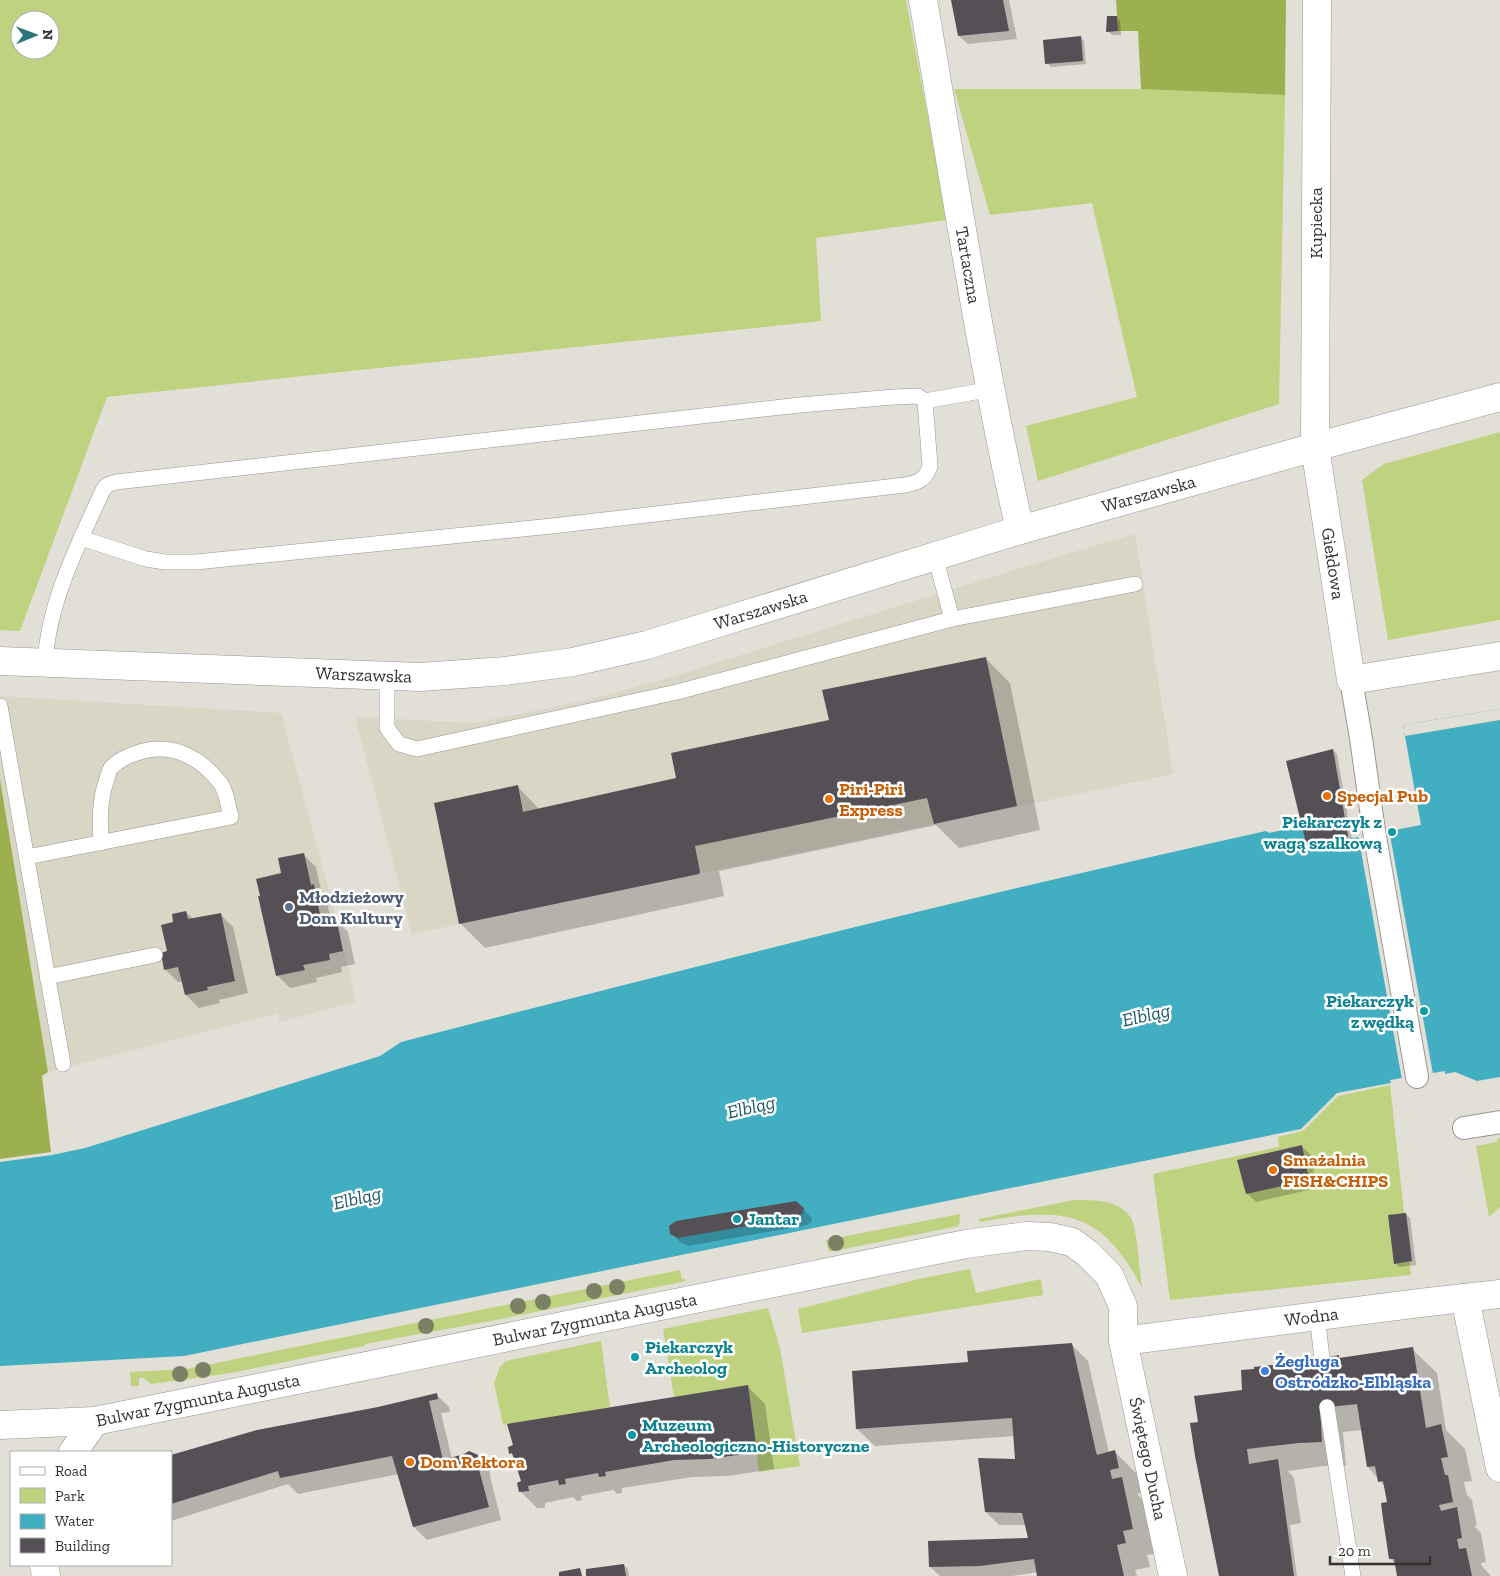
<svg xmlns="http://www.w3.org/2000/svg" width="1500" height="1576" font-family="'Zilla Slab',serif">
<rect width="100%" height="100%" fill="#e1dfd6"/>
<!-- built -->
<g fill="#d9d6c5">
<path d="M1135 534 1173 774 412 934 355 717 474 723 588 700 661 680 1050 559Z"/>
<path d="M0 696 281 713 336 917 356 1001 280 1022 278 1013 48 1072 0 779Z"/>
</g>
<!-- green -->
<g fill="#bfd27f" fill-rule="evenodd">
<path d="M0 0H906L947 220 816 238 821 321 107 397 20 631 0 630ZM20 20H50V50H20Z"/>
<path d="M954 89H1141L1285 95 1279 404 1038 481 1026 426 1137 397 1092 203 990 215Z"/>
<path d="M1500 432V620L1388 640 1362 480 1384 464Z"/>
<path d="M1390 1085 1411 1275 1170 1300 1153 1174 1279 1147 1278 1137 1303 1131 1338 1096Z"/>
<path d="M1500 1138V1207L1489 1217 1476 1146 1497 1142V1139Z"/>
<path d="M1074 1200C1093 1200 1119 1199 1131 1218 1137 1227 1140 1275 1142 1288 1101 1208 1060 1207 980 1222L979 1219Z"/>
<path d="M960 1214 959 1226 829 1252 826 1240Z"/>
<path d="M970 1269 976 1293 1041 1279 1043 1295 802 1333 798 1309 923 1278Z"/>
<path d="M680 1270 682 1279H685L686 1281 496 1320 365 1344 364 1346 231 1373 151 1384 144 1378H139V1386H131L130 1372 186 1369Z"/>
<path d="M768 1308 780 1348 800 1466 759 1472 748 1386 674 1397 663 1329Z"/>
<path d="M601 1341 610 1407 503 1425 494 1383 500 1367 506 1361Z"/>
</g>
<!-- forest -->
<g fill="#9cb04f">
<path d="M1116 0H1286L1285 95 1141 89 1138 31H1118Z"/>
<path d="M0 779 48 1072 42 1076 51 1152 0 1159Z"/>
</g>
<!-- water -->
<path fill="#42aec2" d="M1500 709V1077L1477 1081 1455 1072 1445 1074V1071L1390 1080 1391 1083 1337 1093 1301 1129 184 1356 0 1366V1162L52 1155 85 1148 380 1056 401 1042C688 968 976 895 1266 831L1269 833 1302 826 1307 843 1347 836 1348 839 1421 825 1403 725Z"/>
<!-- pier -->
<g fill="#e1dfd6">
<path d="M1500 709V720L1405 736 1403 725Z"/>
<path d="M1389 829 1433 1074 1402 1080 1358 834Z"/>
</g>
<!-- shadow -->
<g fill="#0003">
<path d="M952 0H1009L1017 39 968 44 959 36Z"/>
<path d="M1116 17 1120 21 1121 35H1112L1108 31Z"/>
<path d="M1081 37 1084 41 1086 64 1051 67 1047 63Z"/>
<path d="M985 658 1010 683 1040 830 959 848 936 825 719 871 724 896 485 948 461 924 435 804 517 786 540 810 678 779Z"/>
<path d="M1333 750 1337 754 1352 840 1312 847 1308 843Z"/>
<path d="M303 854 316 867 322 895 326 898 331 920 335 919 348 932 355 964 341 967 342 972 316 978 317 982 290 988 277 975 282 874Z"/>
<path d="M186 912 193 919 220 914 233 927 248 993 219 1000 220 1003 199 1008 186 995 183 981 178 982 165 969 174 923Z"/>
<path d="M1301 1146 1310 1154 1317 1188 1256 1202 1247 1193Z"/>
<path d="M796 1202 812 1218 811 1222 807 1225 688 1246 680 1242 671 1233Z"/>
<path d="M1406 1214 1410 1218 1416 1265 1399 1267 1395 1263Z"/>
<path d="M1071 1344 1088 1361 1109 1453 1115 1452 1139 1476 1143 1492 1137 1494 1146 1503 1157 1553 1147 1555 1150 1567 1135 1570 1137 1576H1039L1038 1572 1012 1576H940L930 1567 1031 1543 1027 1525H999L986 1512 1017 1460 1015 1436 875 1446 857 1429 969 1363Z"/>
<path d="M1412 1349 1437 1373 1446 1430 1465 1449 1472 1481 1464 1482 1467 1495 1472 1500 1477 1526H1474L1481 1533 1486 1562 1481 1563V1565L1491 1576H1398L1396 1565 1391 1559 1388 1503 1386 1488 1368 1467 1362 1430 1343 1432 1346 1466H1324L1288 1471 1294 1478 1301 1523 1290 1525 1297 1576H1220L1199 1423 1244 1391 1289 1365 1290 1366 1338 1357 1340 1359Z"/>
<path d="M748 1387 765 1404 774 1469 728 1476 692 1477 622 1488V1493L617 1494 613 1490 581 1496 582 1500 577 1501 573 1497 545 1503V1508H537L520 1491 522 1482 515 1458 511 1453Z"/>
<path d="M436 1394 449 1407 450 1412 441 1413 452 1459 477 1456 490 1469V1476L501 1520 427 1540 414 1527 399 1474 298 1494 288 1484 171 1521V1456Z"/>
<path d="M624 1565 628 1569 629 1576H588Z"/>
</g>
<!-- building -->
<g fill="#554f56">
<path d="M951 0H1003L1009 31 958 36Z"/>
<path d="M1107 16H1117L1118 31 1106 32Z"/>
<path d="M1081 36 1083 61 1045 64 1043 40Z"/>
<path d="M986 657 1017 806 934 824 927 798 695 846 700 872 699 874 459 924 434 803 518 785 523 812 676 778 671 753 829 720 822 690Z"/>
<path d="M1333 749 1348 836 1306 843 1286 761Z"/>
<path d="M304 853 311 885 314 884 321 920 336 917 343 951 329 954 330 960 303 965 305 970 276 976 258 896H260L256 879 281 873 278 858Z"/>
<path d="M186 911 188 919 221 913 235 981 207 987 208 990 185 995 178 967 164 970 161 953 167 951 161 925 173 922 172 914Z"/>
<path d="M1302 1145 1309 1180 1246 1194 1237 1160Z"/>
<path d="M796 1201 804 1208 803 1213 798 1217 678 1238 670 1234 669 1226 676 1221Z"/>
<path d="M1406 1213 1412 1261 1394 1264 1388 1215Z"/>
<path d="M1072 1343 1096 1452 1097 1455 1115 1450 1119 1468 1110 1470 1112 1479 1122 1477 1133 1529 1123 1531 1126 1543 1117 1545 1124 1576H1037L1034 1559 980 1566 929 1567 928 1541 1028 1538 1022 1513 985 1512 978 1458 1015 1459 1012 1418 856 1429 852 1371 968 1362 967 1351Z"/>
<path d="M1413 1347 1426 1428 1441 1424 1448 1457 1441 1458 1445 1475H1448L1453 1502 1439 1505 1441 1511 1457 1507 1462 1538 1457 1539 1459 1549 1466 1548 1472 1576H1397L1394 1559H1389L1383 1519 1381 1503 1387 1502 1383 1481 1378 1482 1375 1466 1367 1467 1357 1404 1320 1408 1322 1442 1299 1443 1247 1449 1249 1464 1278 1459 1294 1576H1219L1195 1456 1190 1423 1198 1422 1194 1396 1242 1390 1241 1370 1254 1369V1367L1289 1363V1365L1339 1355V1358Z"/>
<path d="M748 1385 757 1452 710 1459 674 1460 605 1472 606 1476 599 1477 598 1473 565 1479 566 1484 559 1485 558 1480 528 1486 529 1491 519 1492 517 1483 521 1481 512 1453 509 1454 508 1447 513 1445 507 1424Z"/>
<path d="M437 1393 438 1399 429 1401 443 1460 464 1454 469 1451 478 1455 477 1462 489 1507 413 1527 392 1456 280 1478 278 1471 171 1504V1455L257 1430 378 1407Z"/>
<path d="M624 1564 626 1576H586V1569Z"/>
<path d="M580 1568 582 1576H559V1572Z"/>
</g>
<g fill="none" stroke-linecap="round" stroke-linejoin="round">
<defs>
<g id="service">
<path d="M81 538 146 559 165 562H196L552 526 905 485C918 483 926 479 930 466L925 401"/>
<path d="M935 556 952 619"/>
<path d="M45 662C49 601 78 545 103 490L107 485 116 482 800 405 894 397 918 396 925 401 992 389"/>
<path d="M387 676V728L399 744 417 749 677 692 952 619 1135 584"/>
<path d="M0 706 63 1064"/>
<path d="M27 857 231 817C228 807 227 793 221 784 199 755 169 741 134 754 127 756 116 762 111 768 109 770 108 776 107 779 99 800 100 820 101 843"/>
<path d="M47 977 155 955"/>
<path d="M1317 1316 1322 1358"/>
<path d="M1327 1407 1353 1576"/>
</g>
<g id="pedestrian">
<path d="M1351 680 1361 738 1374 831 1417 1077"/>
<path d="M1464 1128 1500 1122"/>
</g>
<g id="minor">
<path id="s1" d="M923 0C954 177 980 355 1020 530"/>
<path id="s2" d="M1317 0 1315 447 1351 680 1500 656"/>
<path d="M1465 1298 1500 1468"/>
<path id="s3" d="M1123 1341 1420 1303 1500 1294"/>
<path id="s4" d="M0 1425 95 1421 966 1244 1026 1236 1050 1237 1072 1242 1087 1253 1109 1275 1123 1306V1341L1173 1576"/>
<path d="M73 1452 95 1421"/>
<path d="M44 1565 46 1576"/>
</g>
<g id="tertiary">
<path id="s5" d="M0 661 420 677 506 671 573 662 647 645 1020 530 1315 447 1500 397"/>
</g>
</defs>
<!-- service casing -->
<use href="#service" stroke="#98968e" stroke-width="16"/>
<!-- pedestrian casing -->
<use href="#pedestrian" stroke="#98968e" stroke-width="24"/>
<!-- minor casing -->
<use href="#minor" stroke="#98968e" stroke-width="29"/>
<!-- tertiary casing -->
<use href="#tertiary" stroke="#98968e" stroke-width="29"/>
<!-- service -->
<use href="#service" stroke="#fff" stroke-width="15"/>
<!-- pedestrian -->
<use href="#pedestrian" stroke="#fff" stroke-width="22"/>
<!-- minor -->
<use href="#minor" stroke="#fff" stroke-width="28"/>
<!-- tertiary -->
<use href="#tertiary" stroke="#fff" stroke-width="28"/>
</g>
<!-- trees -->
<g fill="#7c8065">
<circle cx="836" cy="1243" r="8"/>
<circle cx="617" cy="1287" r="8"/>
<circle cx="594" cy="1291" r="8"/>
<circle cx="543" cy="1302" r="8"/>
<circle cx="518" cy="1306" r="8"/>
<circle cx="426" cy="1326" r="8"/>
<circle cx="203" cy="1370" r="8"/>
<circle cx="180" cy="1374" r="8"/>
</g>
<!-- markers -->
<g fill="#e8710a" stroke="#fff" stroke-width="2">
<circle cx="1327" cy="796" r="5"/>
<circle cx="829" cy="799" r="5"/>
<circle cx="1273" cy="1170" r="5"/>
<circle cx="410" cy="1462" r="5"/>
</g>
<g fill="#0f9aa8" stroke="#fff" stroke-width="2">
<circle cx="1392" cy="832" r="5"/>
<circle cx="1424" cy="1011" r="5"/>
<circle cx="737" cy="1219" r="5"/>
<circle cx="635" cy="1357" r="5"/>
<circle cx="632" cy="1435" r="5"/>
</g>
<circle fill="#5c6f8a" stroke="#fff" stroke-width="2" cx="289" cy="907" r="5"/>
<circle fill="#3f7fe0" stroke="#fff" stroke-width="2" cx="1265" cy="1371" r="5"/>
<g text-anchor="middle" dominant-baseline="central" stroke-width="5" stroke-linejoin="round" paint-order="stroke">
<!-- street labels -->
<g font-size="18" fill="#33322f" stroke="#fff">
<text transform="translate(1316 223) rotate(-90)">Kupiecka</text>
<text stroke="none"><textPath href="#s1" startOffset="269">Tartaczna</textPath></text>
<text stroke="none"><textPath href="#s5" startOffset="1174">Warszawska</textPath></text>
<text stroke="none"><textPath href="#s2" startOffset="565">Giełdowa</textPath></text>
<text stroke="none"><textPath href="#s5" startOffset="769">Warszawska</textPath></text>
<text stroke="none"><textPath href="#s5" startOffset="364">Warszawska</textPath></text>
<text stroke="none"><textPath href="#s3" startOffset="190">Wodna</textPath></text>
<text stroke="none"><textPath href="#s4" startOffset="605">Bulwar Zygmunta Augusta</textPath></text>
<text stroke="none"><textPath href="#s4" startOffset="200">Bulwar Zygmunta Augusta</textPath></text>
<text stroke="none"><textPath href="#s4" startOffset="1330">Świętego Ducha</textPath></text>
</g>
<!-- food labels -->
<g font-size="18" font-weight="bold" fill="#c56008" stroke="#fff" text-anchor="start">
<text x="839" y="789">Piri-Piri<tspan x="839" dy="21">Express</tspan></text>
<text x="1337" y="796">Specjal Pub</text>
<text x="1283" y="1160">Smażalnia<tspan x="1283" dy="21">FISH&amp;CHIPS</tspan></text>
<text x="420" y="1462">Dom Rektora</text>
</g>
<!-- culture labels -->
<g font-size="18" font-weight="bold" fill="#0d838f" stroke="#fff" text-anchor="start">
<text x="1382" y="822" text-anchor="end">Piekarczyk z<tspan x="1382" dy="21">wagą szalkową</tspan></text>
<text x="1414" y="1001" text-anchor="end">Piekarczyk<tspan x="1414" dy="21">z wędką</tspan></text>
<text x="747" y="1219">Jantar</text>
<text x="645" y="1347">Piekarczyk<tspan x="645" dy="21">Archeolog</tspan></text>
<text x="642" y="1425">Muzeum<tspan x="642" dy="21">Archeologiczno-Historyczne</tspan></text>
</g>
<!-- service labels -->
<g font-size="18" font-weight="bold" fill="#4e5e75" stroke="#fff" text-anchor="start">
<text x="299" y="897">Młodzieżowy<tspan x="299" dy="21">Dom Kultury</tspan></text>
</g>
<!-- shop labels -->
<g font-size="18" font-weight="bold" fill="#366cbe" stroke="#fff" text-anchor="start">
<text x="1275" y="1361">Żegluga<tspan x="1275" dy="21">Ostródzko-Elbląska</tspan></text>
</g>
<!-- water labels -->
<g font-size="19" font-style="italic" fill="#1b5762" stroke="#fff">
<text transform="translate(1146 1015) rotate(-13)">Elbląg</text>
<text transform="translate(751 1107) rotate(-13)">Elbląg</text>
<text transform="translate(357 1198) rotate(-13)">Elbląg</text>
</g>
</g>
<!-- legend -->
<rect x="10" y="1451" width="162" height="115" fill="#ffffff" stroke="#adadac"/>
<rect x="20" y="1467" width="25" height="8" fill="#ffffff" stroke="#adadac"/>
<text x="55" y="1476" font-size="15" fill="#33322f">Road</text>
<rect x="20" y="1488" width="25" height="15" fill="#bfd27f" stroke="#adadac"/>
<text x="55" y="1501" font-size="15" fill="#33322f">Park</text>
<rect x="20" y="1514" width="25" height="15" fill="#42aec2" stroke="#adadac"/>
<text x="55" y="1526" font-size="15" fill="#33322f">Water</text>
<rect x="20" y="1538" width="25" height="15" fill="#554f56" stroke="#adadac"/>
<text x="55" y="1551" font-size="15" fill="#33322f">Building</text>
<!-- north arrow -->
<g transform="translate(35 35) rotate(89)"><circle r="24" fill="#ffffff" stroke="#adadac"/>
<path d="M0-4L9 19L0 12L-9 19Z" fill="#2d767c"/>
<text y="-8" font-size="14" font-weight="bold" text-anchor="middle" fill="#33322f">N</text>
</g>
<!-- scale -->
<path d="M1330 1556v8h100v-8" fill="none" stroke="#33322f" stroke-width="2.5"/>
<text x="1338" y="1556" font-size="15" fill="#33322f" stroke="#ffffff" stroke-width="4" paint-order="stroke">20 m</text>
</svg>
